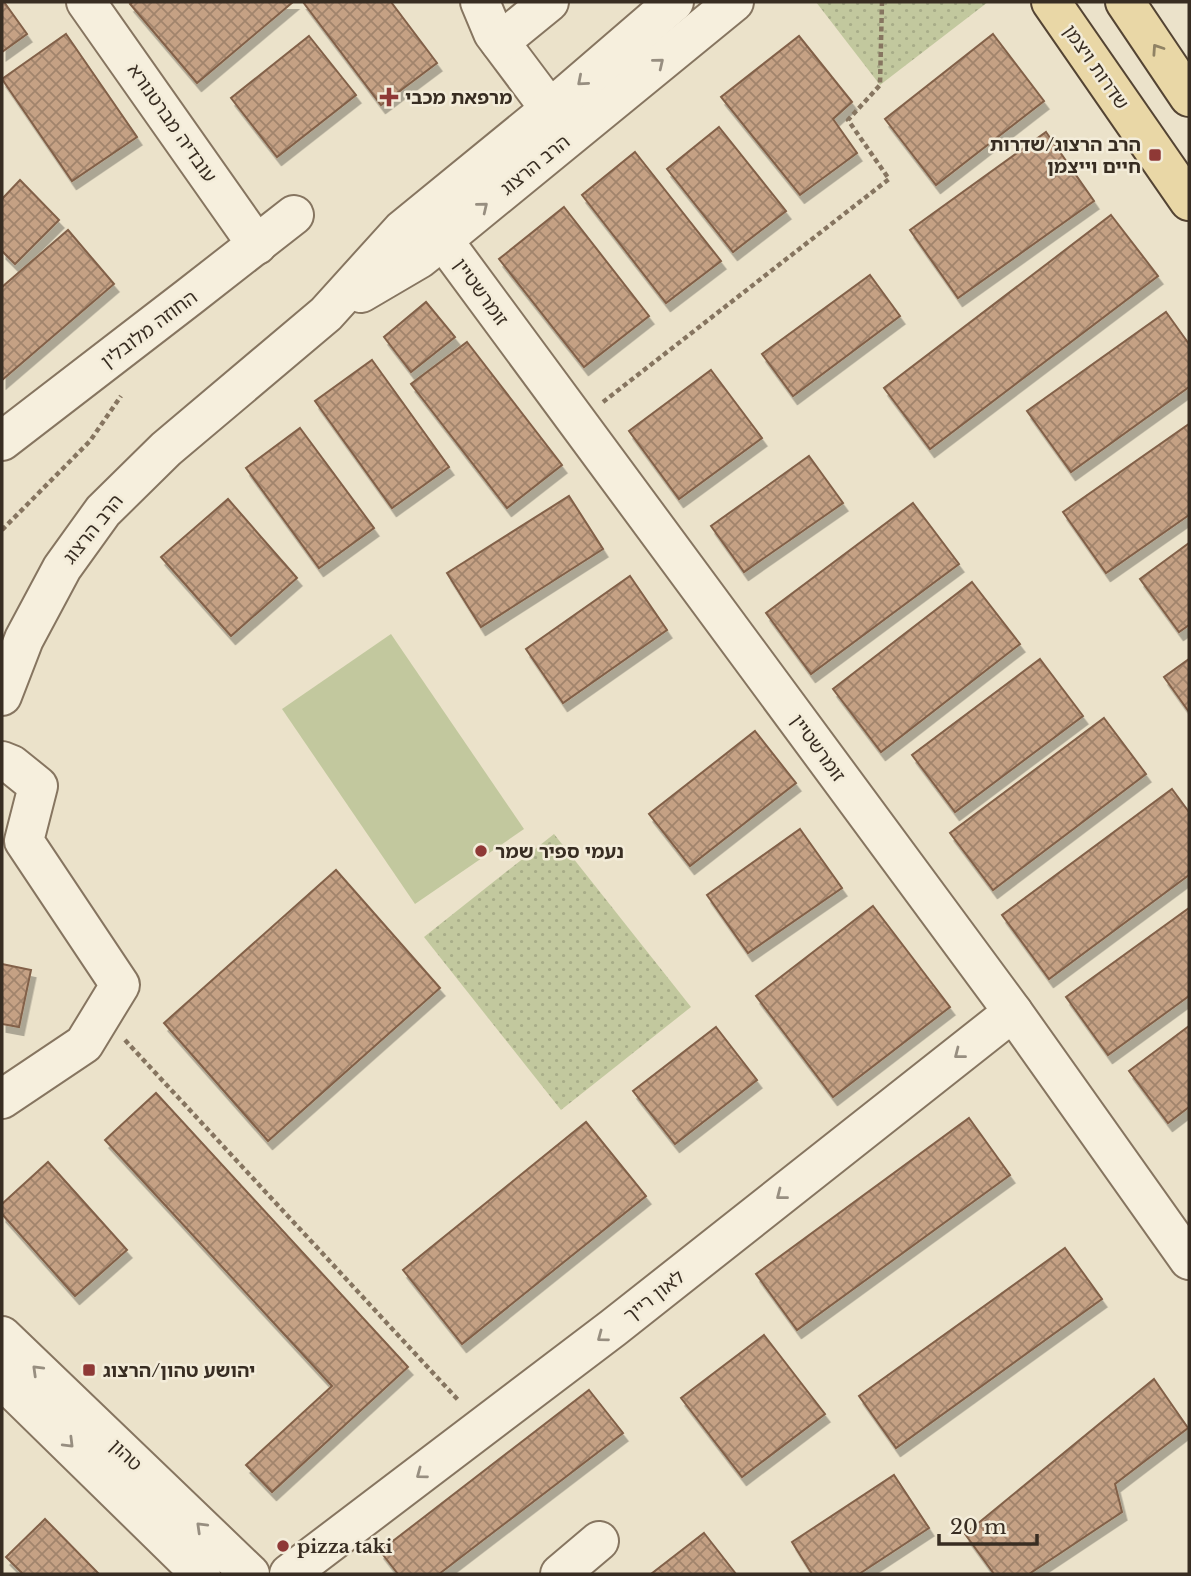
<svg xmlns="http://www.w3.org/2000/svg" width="1191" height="1576" font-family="'Libre Baskerville','Noto Sans Hebrew',serif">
<defs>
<pattern id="grass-dots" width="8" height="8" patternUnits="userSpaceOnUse" patternTransform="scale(1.75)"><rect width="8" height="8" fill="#c2c89e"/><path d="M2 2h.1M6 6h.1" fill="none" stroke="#a7ac88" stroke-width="1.8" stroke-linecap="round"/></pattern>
<pattern id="building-cross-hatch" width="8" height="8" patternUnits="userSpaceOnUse" patternTransform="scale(1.75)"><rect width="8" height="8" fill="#c5a184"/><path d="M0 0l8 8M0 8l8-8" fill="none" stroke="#a1846c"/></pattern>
<filter id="shadow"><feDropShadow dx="4.5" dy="8" stdDeviation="0" flood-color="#0004"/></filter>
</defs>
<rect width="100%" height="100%" fill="#ebe2ca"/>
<!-- grass -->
<g fill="url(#grass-dots)">
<path d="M816 2H988L880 85Z"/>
<path d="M554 834 691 1007 561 1110 424 937Z"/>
</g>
<!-- pitch -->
<path fill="#c2c89e" d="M391 634 524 829 415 904 282 709Z"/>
<!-- building -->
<g fill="url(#building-cross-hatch)" stroke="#826148" stroke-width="2" filter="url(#shadow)">
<path d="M2 2H4L27 34 2 52Z"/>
<path d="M133 2H293L197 83 130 4Z"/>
<path d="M303 2H391L437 63 381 105Z"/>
<path d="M66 34 137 137 72 181 2 79Z"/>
<path d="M993 34 1044 101 936 185 885 119Z"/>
<path d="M309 36 356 95 277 157 231 98Z"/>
<path d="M799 36 852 102 833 119 857 153 800 195 721 97Z"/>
<path d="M719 127 786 211 733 252 667 169Z"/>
<path d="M1046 132 1094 201 958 298 910 230Z"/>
<path d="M635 152 721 261 666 303 582 195Z"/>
<path d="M20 180 59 220 15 264 2 251V199Z"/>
<path d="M564 207 649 316 584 367 499 259Z"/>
<path d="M1111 215 1158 276 930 449 884 388Z"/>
<path d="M68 230 114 284 2 380V287Z"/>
<path d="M870 275 900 316 793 396 762 354Z"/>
<path d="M426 302 455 337 411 372 384 337Z"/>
<path d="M1166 312 1189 344V387L1071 472 1027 411Z"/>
<path d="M467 342 562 465 507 508 411 384Z"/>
<path d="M372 360 449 467 392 508 315 401Z"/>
<path d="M711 370 762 438 679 499 629 431Z"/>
<path d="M1189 424V515L1106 573 1063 512Z"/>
<path d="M300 428 374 528 319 568 246 468Z"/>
<path d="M809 456 843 503 744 572 711 526Z"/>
<path d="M569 496 603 549 481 627 447 573Z"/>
<path d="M228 499 297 578 231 636 161 557Z"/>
<path d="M913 503 959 564 811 674 766 613Z"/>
<path d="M1189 543V625L1179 632 1140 579Z"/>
<path d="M630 576 667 630 563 703 526 649Z"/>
<path d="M972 582 1020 644 881 752 833 689Z"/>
<path d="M1040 659 1083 716 955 812 912 755Z"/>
<path d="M1189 659V712L1164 677Z"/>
<path d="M1104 718 1146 774 993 890 950 833Z"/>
<path d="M755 731 796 783 690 866 649 814Z"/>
<path d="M1172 789 1189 812V875L1049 979 1002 915Z"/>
<path d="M800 829 842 888 748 953 707 895Z"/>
<path d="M336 870 440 988 268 1141 164 1023Z"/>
<path d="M873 906 950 1007 833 1097 756 996Z"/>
<path d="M1189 908V996L1108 1055 1066 997Z"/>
<path d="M2 964 31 970 19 1027 2 1024Z"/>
<path d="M1189 1026V1107L1168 1123 1129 1071Z"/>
<path d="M716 1027 757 1080 675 1144 633 1091Z"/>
<path d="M156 1093 408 1367 272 1492 246 1465 332 1386 105 1140Z"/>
<path d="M969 1118 1010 1175 797 1330 756 1274Z"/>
<path d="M586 1122 646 1196 462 1344 403 1270Z"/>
<path d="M48 1162 127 1250 75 1296 2 1214V1204Z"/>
<path d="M1065 1248 1102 1299 896 1448 859 1396Z"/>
<path d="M764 1335 825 1414 742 1477 681 1398Z"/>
<path d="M1154 1379 1188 1428 1115 1484 1122 1512 1029 1574H994L965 1534Z"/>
<path d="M589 1390 623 1433 439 1574H398L380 1551Z"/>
<path d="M894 1475 929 1528 859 1574H812L792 1542Z"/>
<path d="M45 1519 99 1574H23L6 1557Z"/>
<path d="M704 1533 736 1574H651Z"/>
</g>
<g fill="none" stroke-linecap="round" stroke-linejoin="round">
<defs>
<g id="minor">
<path d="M86 2 257 245"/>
<path d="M480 2 493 33 550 109"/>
<path d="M500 42 549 2"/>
<path d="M443 240 1013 1012 1189 1260"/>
<path d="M361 293 419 259 443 240 734 2"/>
<path d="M2 441 189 297 294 215"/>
<path d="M2 696 24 639 62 568 103 511 166 449 326 314 402 230 550 109 674 2"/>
<path d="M2 761 12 765 38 786 24 841 120 985 84 1044 2 1099"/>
<path d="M2 1336 250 1574"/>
<path d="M2 1379 201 1574"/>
<path d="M289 1574 613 1328 1013 1012"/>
<path d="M560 1574 599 1541"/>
</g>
<g id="major">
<path d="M1051 2 1189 201"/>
<path d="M1125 2 1189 97"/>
</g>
</defs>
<!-- minor casing -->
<use href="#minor" stroke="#867560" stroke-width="42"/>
<!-- major casing -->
<use href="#major" stroke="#544433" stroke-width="42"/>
<!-- path -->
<g stroke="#867560" stroke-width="4.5" stroke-dasharray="5 3.5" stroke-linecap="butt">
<path d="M603 402 889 179 848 120 880 85 882 2"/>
<path d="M2 530 90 441 121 396"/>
<path d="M125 1040 459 1401"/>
</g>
<!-- minor -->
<use href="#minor" stroke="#f6efdd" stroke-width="38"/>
<!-- major -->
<use href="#major" stroke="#e9d7a6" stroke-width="38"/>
</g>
<!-- one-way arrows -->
<defs><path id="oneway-chevron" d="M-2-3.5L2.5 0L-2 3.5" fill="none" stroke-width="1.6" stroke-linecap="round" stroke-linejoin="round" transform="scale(1.75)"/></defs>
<use stroke="#908264" href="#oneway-chevron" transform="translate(1157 49) rotate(-124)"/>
<g stroke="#978e80">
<use href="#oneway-chevron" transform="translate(659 63) rotate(-39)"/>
<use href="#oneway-chevron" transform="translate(582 81) rotate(139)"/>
<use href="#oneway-chevron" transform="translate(483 207) rotate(-39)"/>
<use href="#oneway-chevron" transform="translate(959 1054) rotate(142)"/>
<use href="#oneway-chevron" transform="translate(781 1195) rotate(142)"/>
<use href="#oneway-chevron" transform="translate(602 1337) rotate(143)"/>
<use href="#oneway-chevron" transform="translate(37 1370) rotate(-136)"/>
<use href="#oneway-chevron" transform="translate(69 1443) rotate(45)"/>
<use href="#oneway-chevron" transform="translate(421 1474) rotate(143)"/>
<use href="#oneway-chevron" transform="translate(201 1527) rotate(-136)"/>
</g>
<!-- markers -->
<g fill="#8f3936" stroke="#f3ecd9" stroke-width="2.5">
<path d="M385.5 86.5h7v7h7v7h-7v7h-7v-7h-7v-7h7z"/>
<rect x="1148" y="148" width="14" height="14" rx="3.5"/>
<circle cx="481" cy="851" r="7"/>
<rect x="82" y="1363" width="14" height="14" rx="3.5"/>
<circle cx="283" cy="1546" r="7"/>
</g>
<g text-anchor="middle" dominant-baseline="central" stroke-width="5" stroke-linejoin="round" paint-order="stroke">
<!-- street labels -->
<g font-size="19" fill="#382d22" stroke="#f3ecd9">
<text transform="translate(1096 67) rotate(55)">שדרות ויצמן</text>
<text transform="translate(172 123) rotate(55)">עובדיה מברטנורא</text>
<text transform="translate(535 165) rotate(-39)">הרב הרצוג</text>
<text transform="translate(481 292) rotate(54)">זומרשטיין</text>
<text transform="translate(149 329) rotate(-37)">החוזה מלובלין</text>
<text transform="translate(93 529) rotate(-51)">הרב הרצוג</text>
<text transform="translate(818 748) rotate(54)">זומרשטיין</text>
<text transform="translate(654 1296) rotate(-38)">לאון רייך</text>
<text transform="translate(126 1455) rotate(44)">טהון</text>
</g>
<!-- poi labels -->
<g font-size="19" font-weight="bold" fill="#382d22" stroke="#f3ecd9" text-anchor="start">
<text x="405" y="97">מרפאת מכבי</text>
<text x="1141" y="144" text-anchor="end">הרב הרצוג/שדרות<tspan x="1141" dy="22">חיים וייצמן</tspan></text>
<text x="495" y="851">נעמי ספיר שמר</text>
<text x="103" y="1370">יהושע טהון/הרצוג</text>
<text x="297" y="1546">pizza taki</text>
</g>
</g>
<!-- border -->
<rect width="1191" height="1576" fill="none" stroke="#382d22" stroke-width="7"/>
<!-- scale -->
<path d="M939 1534v10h98v-10" fill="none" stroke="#382d22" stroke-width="3.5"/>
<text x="950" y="1534" font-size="21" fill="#382d22" stroke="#f3ecd9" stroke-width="5" paint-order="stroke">20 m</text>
</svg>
